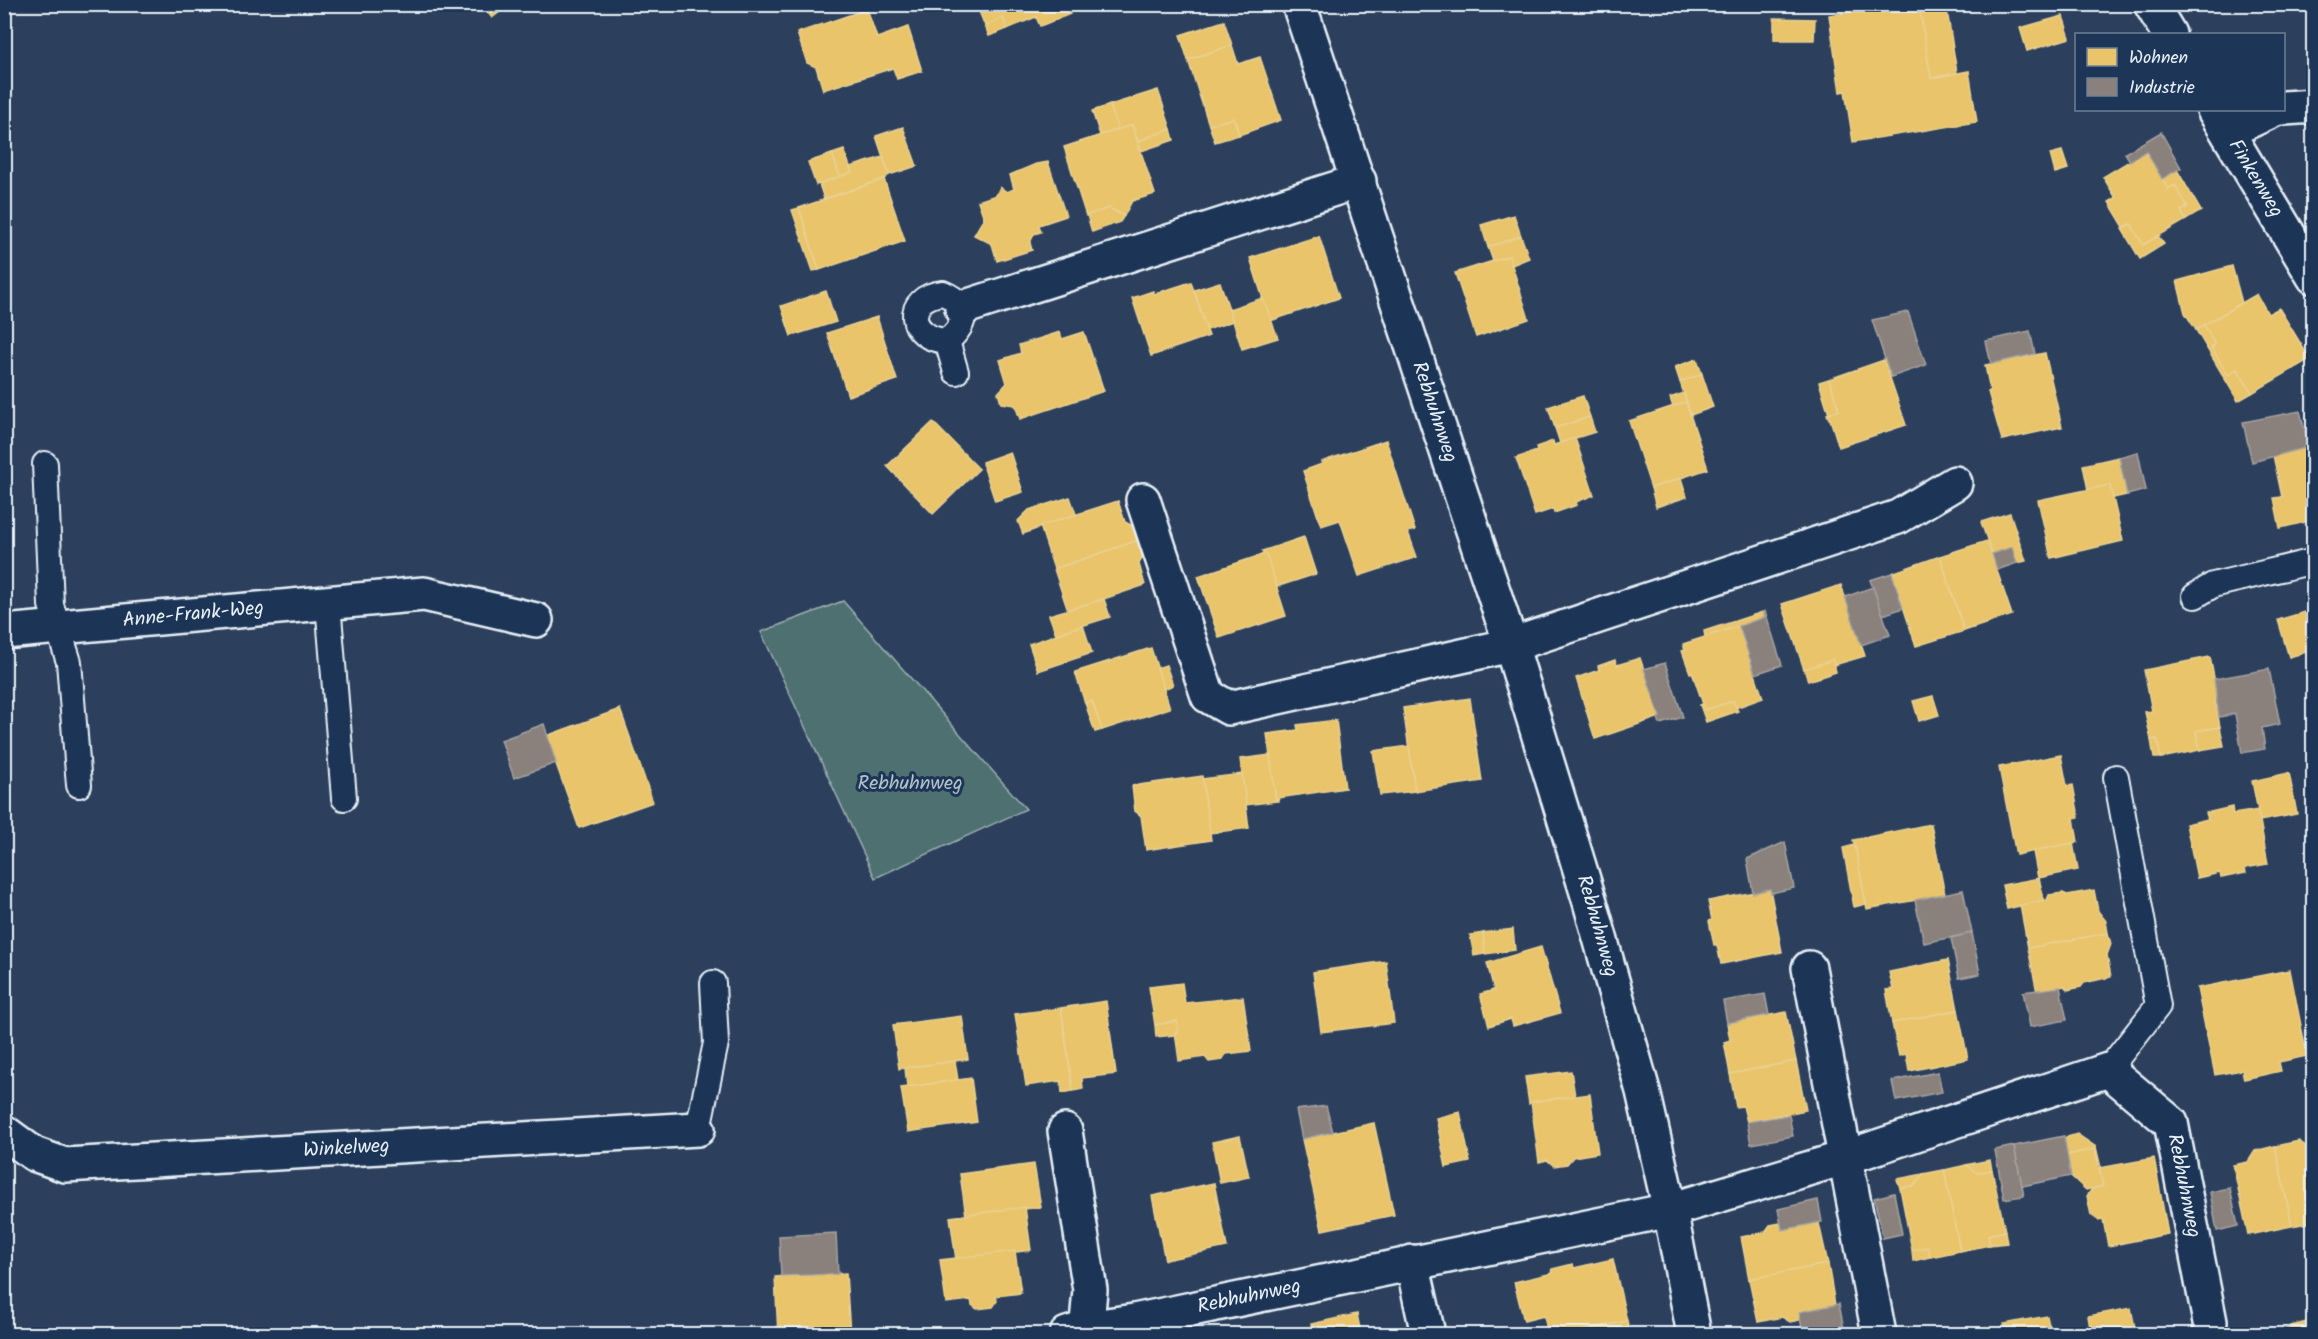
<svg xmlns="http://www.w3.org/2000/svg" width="2318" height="1339" font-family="Kalam,sans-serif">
<rect width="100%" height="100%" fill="#2c3f5c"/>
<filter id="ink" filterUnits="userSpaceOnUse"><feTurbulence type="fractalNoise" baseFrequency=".0167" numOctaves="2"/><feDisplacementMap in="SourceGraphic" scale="12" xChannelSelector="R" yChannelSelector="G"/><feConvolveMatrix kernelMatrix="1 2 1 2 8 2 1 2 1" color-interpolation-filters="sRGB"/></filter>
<g filter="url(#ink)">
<!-- green -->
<path fill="#4f7070" stroke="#9cb0b4" stroke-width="1.5" d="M843 601 1026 809 875 878 761 632Z"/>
<!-- homes -->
<g fill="#e9c46a" stroke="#e9d295" stroke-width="1.5">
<path d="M481 4H510L492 18Z"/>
<path d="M976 4H1066L1070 14 1040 26 1036 17 1007 29 1003 18 985 26Z"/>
<path d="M1896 4H1919L1931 78 1969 71 1977 122 1853 142 1845 91 1840 92 1829 15Z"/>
<path d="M1919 4H1946L1957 73 1931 78Z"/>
<path d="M867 9 877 38 908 27 922 71 897 79 893 68 823 90 816 67 807 63 797 33Z"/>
<path d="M2063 16 2070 38 2027 51 2020 28Z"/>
<path d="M1003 18 1007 29 989 36 985 26Z"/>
<path d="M1774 18 1815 19 1814 40H1774Z"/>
<path d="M1224 21 1232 45 1188 60 1180 35Z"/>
<path d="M1232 45 1238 64 1260 57 1281 120 1239 135 1234 118 1209 125 1188 60Z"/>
<path d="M1158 90 1171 129 1138 141 1132 125 1118 130 1110 105Z"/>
<path d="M1110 105 1118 130 1100 135 1092 111Z"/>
<path d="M1234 118 1239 135 1215 142 1209 125Z"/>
<path d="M1132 125 1155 194 1132 201 1124 216 1109 208 1086 216 1064 147Z"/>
<path d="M903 127 917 166 889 175 876 136Z"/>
<path d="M1171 129 1174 140 1141 151 1138 141Z"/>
<path d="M844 150 852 172 840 177 832 154Z"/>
<path d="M2062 151 2068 169 2055 173 2050 154Z"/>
<path d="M2146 151 2168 189 2175 185 2188 207 2181 211 2186 220 2143 245 2131 224 2124 227 2109 202 2116 198 2103 177Z"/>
<path d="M832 154 840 177 816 185 808 162Z"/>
<path d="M883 157 889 175 884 179 824 199 819 184 852 172 850 167Z"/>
<path d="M1048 162 1066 216 1039 225 1041 232 1034 234 1030 243 1032 250 997 261 992 244 974 235 984 218 978 201 996 195 1000 187 1007 192 1014 189 1010 175 1036 164Z"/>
<path d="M2177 170 2201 211 2186 220 2181 211 2188 207 2175 185 2168 189 2162 179Z"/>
<path d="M884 179 905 241 819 270 799 208Z"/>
<path d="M799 208 819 270 813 271 792 210Z"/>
<path d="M1109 208 1124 216 1120 222 1092 232 1087 215Z"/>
<path d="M1514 215 1521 236 1488 247 1481 225Z"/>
<path d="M2131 224 2143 245 2158 236 2164 244 2140 259 2122 229Z"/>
<path d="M1319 236 1339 298 1270 321 1250 258Z"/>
<path d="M1521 236 1529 258 1512 265 1509 256 1493 261 1488 247Z"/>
<path d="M1509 256 1529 319 1476 337 1455 273Z"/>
<path d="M2232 266 2242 303 2196 330 2185 313 2177 281Z"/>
<path d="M1191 282 1209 336 1151 356 1132 298 1153 291 1154 294Z"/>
<path d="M1220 282 1233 321 1207 330 1194 290Z"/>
<path d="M826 291 836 322 791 336 781 306Z"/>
<path d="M2257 294 2268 314 2279 308 2310 359 2252 393 2237 369 2228 375 2211 347 2215 345 2204 325Z"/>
<path d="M1263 298 1278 338 1242 349 1229 309Z"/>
<path d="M877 317 897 380 848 396 827 333Z"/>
<path d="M2204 325 2215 345 2211 347 2228 375 2237 369 2252 393 2238 401 2196 330Z"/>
<path d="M1060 332 1062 339 1084 332 1104 391 1020 419 1015 405 1001 403 998 393 1007 383 1000 360 1021 353 1019 345Z"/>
<path d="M2045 353 2062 427 2002 440 1988 392 1990 391 1985 365Z"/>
<path d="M1697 359 1702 374 1680 382 1675 367Z"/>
<path d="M1884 360 1906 425 1839 447 1830 419H1829L1827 414 1839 410 1829 379Z"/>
<path d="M1702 374 1713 407 1691 415 1680 382Z"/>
<path d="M1829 379 1839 410 1829 414 1819 382Z"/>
<path d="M1684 393 1686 402 1673 407 1670 398Z"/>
<path d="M1583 396 1590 417 1555 428 1548 407Z"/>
<path d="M1686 402 1708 469 1651 488 1629 421Z"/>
<path d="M1590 417 1595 432 1560 443 1555 428Z"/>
<path d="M933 422 979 469 933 514 887 466Z"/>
<path d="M1575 438 1594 495 1576 502 1577 505 1554 513 1553 509 1535 515 1516 458 1537 451 1536 447 1553 441 1554 445Z"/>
<path d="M1386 440 1415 530 1408 532 1417 557 1359 576 1340 520 1321 526 1303 471 1322 464 1321 462Z"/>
<path d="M2314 446V520L2280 528 2274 498 2282 497 2273 455Z"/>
<path d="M1010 452 1023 492 995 501 982 462Z"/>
<path d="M2119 457 2127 495 2113 498 2110 485 2088 490 2083 465Z"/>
<path d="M1681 478 1687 497 1656 507 1651 488Z"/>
<path d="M2110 485 2123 541 2051 558 2038 500Z"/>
<path d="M1070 497 1076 514 1023 534 1018 521 1029 510Z"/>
<path d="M1118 501 1125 522 1135 527 1139 540 1054 569 1040 526Z"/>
<path d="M2010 513 2026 561 2017 563 2012 547 1992 554 1981 522Z"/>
<path d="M1304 537 1316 574 1276 587 1262 551Z"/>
<path d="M1139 540 1144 554 1139 564 1145 585 1068 611 1054 569Z"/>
<path d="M1987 541 2012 615 1964 631 1940 556Z"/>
<path d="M1264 554H1266L1286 616 1219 638 1198 576Z"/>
<path d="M1940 556 1964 631 1916 646 1892 573Z"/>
<path d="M1841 585 1865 656 1834 665 1833 660 1804 669 1782 604Z"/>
<path d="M1104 599 1110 617 1056 634 1049 615Z"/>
<path d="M2314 609V650L2289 657 2278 620Z"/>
<path d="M1763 612 1765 617 1705 637 1704 631Z"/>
<path d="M1083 625 1092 653 1038 671 1029 644Z"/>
<path d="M1739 626 1763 698 1735 708 1733 701 1705 710 1692 672 1690 673 1682 651 1685 650 1683 644Z"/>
<path d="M1151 648 1170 708 1102 730 1092 701 1085 703 1075 672Z"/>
<path d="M2210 657 2218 698 2215 699 2220 727 2196 731 2200 750 2161 758 2157 739 2151 740 2145 712 2152 711 2144 670Z"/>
<path d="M1640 658 1660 717 1595 739 1576 678 1599 670 1598 666 1615 660 1617 665Z"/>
<path d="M1833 660 1836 672 1808 681 1804 669Z"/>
<path d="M1166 665 1173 685 1164 689 1157 668Z"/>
<path d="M1933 696 1939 715 1919 721 1913 701Z"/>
<path d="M1470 698 1482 781 1415 791 1403 708Z"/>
<path d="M1092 701 1102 730 1095 732 1085 703Z"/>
<path d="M1733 701 1738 711 1706 722 1700 705 1703 704 1705 710Z"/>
<path d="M620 709 653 802 579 828 546 736Z"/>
<path d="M1336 720 1345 788 1278 798 1279 801H1276L1267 734 1298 730 1297 725Z"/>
<path d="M2220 727 2224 746 2200 750 2196 731Z"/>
<path d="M2157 739 2161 758H2154L2151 740Z"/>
<path d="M1409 746 1415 791 1380 795 1373 751Z"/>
<path d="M1270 755 1276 801 1246 805 1240 759Z"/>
<path d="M2061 755 2067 786 2073 785 2079 817 2074 818 2078 842 2016 855 1999 767Z"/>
<path d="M2289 773 2297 814 2260 821 2252 781Z"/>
<path d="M1242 774 1249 828 1210 833 1202 779Z"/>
<path d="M1202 776 1211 840 1146 850 1141 816 1135 811 1132 786Z"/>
<path d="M2232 807 2233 814 2258 810 2268 864 2245 868 2246 873 2221 878 2220 873 2197 878 2186 824 2208 819 2206 813Z"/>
<path d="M1931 824 1945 895 1867 909 1853 840Z"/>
<path d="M2073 843 2078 870 2038 878 2033 851Z"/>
<path d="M1855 845 1866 904 1854 907 1843 848Z"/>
<path d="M2039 878 2044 900 2007 909 2002 885Z"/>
<path d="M1770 889 1782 952 1721 964 1717 945H1714L1709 921 1712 920 1708 901Z"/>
<path d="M2094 890 2098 911 2106 921 2108 933 2028 948 2020 905 2047 900 2049 895 2063 893 2067 895Z"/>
<path d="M1513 929 1515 950 1485 954 1483 933Z"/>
<path d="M1483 933 1485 954 1474 956 1470 935Z"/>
<path d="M2108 933 2111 944 2107 955 2111 977 2084 983 2081 987 2068 990 2064 986 2037 992 2028 948Z"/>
<path d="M1541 947 1560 1013 1513 1026 1511 1019 1489 1026 1480 994 1494 990 1487 963Z"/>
<path d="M1948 960 1958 1010 1892 1023 1886 990 1893 989 1889 972Z"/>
<path d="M1386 961 1394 1023 1321 1032 1313 972Z"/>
<path d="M2290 970 2307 1056 2279 1062 2281 1071 2244 1079 2242 1070 2215 1075 2197 988Z"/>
<path d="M1182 983 1185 1003 1243 997 1251 1051 1226 1054 1222 1060 1209 1062 1205 1057 1179 1061 1175 1032H1178L1177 1021 1155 1025 1149 987Z"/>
<path d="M1106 1001 1116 1074 1082 1078 1083 1089 1073 1091 1061 1008Z"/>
<path d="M1061 1008 1073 1091 1062 1093 1061 1081 1026 1086 1015 1014Z"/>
<path d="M1958 1010 1968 1059 1909 1071 1906 1054 1899 1056 1892 1023Z"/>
<path d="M1786 1012 1796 1061 1730 1074 1724 1042 1730 1040 1727 1023Z"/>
<path d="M962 1016 968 1059 899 1069 893 1025Z"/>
<path d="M1177 1021 1178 1032H1175V1035L1156 1037 1155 1025Z"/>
<path d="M955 1061 958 1080 907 1087 905 1068Z"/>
<path d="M1796 1061 1806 1110 1747 1122 1743 1106 1736 1107 1730 1074Z"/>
<path d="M1571 1071 1575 1096 1531 1102 1529 1104 1525 1077Z"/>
<path d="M971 1078 977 1122 908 1132 901 1088Z"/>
<path d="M1590 1094 1598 1153 1573 1157 1567 1164 1554 1166 1547 1160 1539 1162 1531 1102Z"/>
<path d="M1460 1112 1470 1162 1446 1167 1436 1118Z"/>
<path d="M1374 1123 1394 1215 1322 1230 1302 1139Z"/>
<path d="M2077 1134 2096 1147 2101 1168 2095 1149 2067 1155 2064 1138Z"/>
<path d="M1240 1136 1249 1177 1220 1183 1212 1142Z"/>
<path d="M2299 1141 2310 1149H2314V1222L2292 1226 2275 1146Z"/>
<path d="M2275 1146 2292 1226 2248 1235 2233 1165 2248 1162 2255 1151Z"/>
<path d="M2095 1149 2103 1186 2086 1190 2071 1176 2067 1155Z"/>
<path d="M2154 1158 2168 1234 2108 1246 2103 1219 2098 1220 2091 1215 2087 1196 2092 1189 2103 1186 2099 1168Z"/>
<path d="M1990 1160 1992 1170 1977 1173 1966 1165Z"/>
<path d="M1034 1164 1041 1207 966 1216 960 1174Z"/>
<path d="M1966 1165 1977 1173 1992 1170 2005 1231 1988 1235 1990 1245 1960 1251 1944 1170Z"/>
<path d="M1944 1170 1960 1251 1930 1257 1928 1247 1912 1250 1900 1188 1915 1185 1923 1174Z"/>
<path d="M1923 1174 1915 1185 1900 1188 1897 1179Z"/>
<path d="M1214 1183 1227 1247 1165 1260 1152 1196Z"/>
<path d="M1025 1207 1031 1250 956 1260 950 1217Z"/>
<path d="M1780 1223 1782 1230 1819 1223 1828 1264 1749 1279 1741 1237 1765 1232 1770 1225Z"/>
<path d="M2005 1231 2007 1243 1990 1245 1988 1235Z"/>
<path d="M1928 1247 1930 1257 1913 1261 1912 1250Z"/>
<path d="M1015 1251 1021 1293 996 1296 997 1301 993 1307 977 1309 972 1305 971 1300 946 1303 940 1260Z"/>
<path d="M1613 1259 1627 1321 1566 1334H1548L1544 1316 1524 1321 1514 1282 1553 1273 1552 1269 1573 1264 1574 1268Z"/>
<path d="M1828 1264 1835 1305 1799 1312 1800 1320 1790 1322 1782 1317 1758 1322 1749 1279Z"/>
<path d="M846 1273 850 1334H778L775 1277Z"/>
<path d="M2131 1308 2136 1333 2091 1334 2088 1316Z"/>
<path d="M1357 1314 1361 1334H1313L1311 1324Z"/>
<path d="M2047 1316 2051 1334H2006L2004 1324Z"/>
<path d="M1627 1321 1630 1334H1566Z"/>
<path d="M2311 1321 2312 1325H2314V1334H2262L2292 1328 2291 1326Z"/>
<path d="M2188 1330 2189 1334H2163Z"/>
<path d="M722 1332V1334H703L702 1333Z"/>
</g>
<!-- industry -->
<g fill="#8a817c" stroke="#a6a3a1" stroke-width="1.5">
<path d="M2161 132 2181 168 2162 179 2146 151 2130 161 2125 153Z"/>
<path d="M1908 312 1926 365 1891 377 1872 320Z"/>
<path d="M2030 331 2035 354 1991 364 1986 341Z"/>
<path d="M2300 411 2309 447 2252 462 2243 422Z"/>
<path d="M2138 452 2146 490 2127 495 2119 457Z"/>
<path d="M2012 547 2017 563 1997 570 1992 554Z"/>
<path d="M1892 573 1903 608 1883 615 1870 580Z"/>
<path d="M1873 587 1890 635 1861 645 1845 597Z"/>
<path d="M1765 611 1782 665 1755 674 1739 626 1765 617 1763 612Z"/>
<path d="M1665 663 1683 717 1660 724 1658 718 1660 717 1644 669Z"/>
<path d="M2269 669 2280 724 2262 728 2265 749 2242 753 2235 714 2219 717 2214 679Z"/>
<path d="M544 724 556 763 514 778 501 740Z"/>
<path d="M1785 842 1794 888 1771 893 1770 889 1753 893 1747 859Z"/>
<path d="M1963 890 1972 933 1924 943 1915 900Z"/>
<path d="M1972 933 1980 974 1959 978 1951 938Z"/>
<path d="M2060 987 2067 1020 2030 1027 2023 992Z"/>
<path d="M1765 994 1769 1015 1727 1023 1723 1001Z"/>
<path d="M1938 1072 1942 1092 1896 1101 1892 1081Z"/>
<path d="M1326 1106 1333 1132 1302 1139 1296 1110Z"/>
<path d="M1789 1115 1793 1136 1751 1144 1747 1122Z"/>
<path d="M2064 1136 2071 1176 2022 1186 2014 1146Z"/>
<path d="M2014 1146 2024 1196 2004 1199 1995 1150Z"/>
<path d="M2230 1188 2238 1226 2217 1231 2210 1192Z"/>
<path d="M1894 1193 1902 1234 1883 1238 1874 1198Z"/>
<path d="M1818 1200 1822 1222 1782 1230 1778 1209Z"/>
<path d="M836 1233 838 1274 781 1276 779 1236Z"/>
<path d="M1839 1304 1845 1334H1803L1799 1312Z"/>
</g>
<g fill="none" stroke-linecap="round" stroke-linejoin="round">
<defs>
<g id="lane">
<path d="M943 293C971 305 967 324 947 341 907 339 903 297 943 293Z"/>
<path d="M947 341 956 372"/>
<path d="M45 464 51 605 69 662 79 785"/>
<path d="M2195 596 2213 585 2314 561"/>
<path d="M328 603 344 798"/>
<path d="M2108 1070 2158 1006 2116 777"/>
<path d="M698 1129 716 1043 713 983"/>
</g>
<g id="street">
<path id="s1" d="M1299 4 1511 645 1590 902 1643 1091 1670 1210 1694 1334"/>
<path d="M2151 4 2169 34"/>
<path d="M2284 108 2314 106"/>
<path id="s2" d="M2214 110 2314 277"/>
<path d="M2228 131 2273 110"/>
<path d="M962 308 1359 181"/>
<path d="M1143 500 1208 696 1229 708 1511 645 1898 517 1955 483"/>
<path id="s3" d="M4 632 424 594 536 620"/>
<path d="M1809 968 1879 1334"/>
<path d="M1065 1131 1090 1290 1086 1334"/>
<path id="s4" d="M4 1132 34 1154 65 1165 698 1129"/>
<path d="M1412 1262 1428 1334"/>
<path id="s5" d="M1067 1334 1086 1328 1134 1321 1670 1210 1844 1158 2108 1070 2171 1123 2210 1322"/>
</g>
</defs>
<!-- lane casing -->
<use href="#lane" stroke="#e8f1f8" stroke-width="28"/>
<!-- street casing -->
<use href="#street" stroke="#e8f1f8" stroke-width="38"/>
<!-- lane -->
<use href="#lane" stroke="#1d3557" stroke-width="24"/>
<!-- street -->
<use href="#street" stroke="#1d3557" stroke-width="33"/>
</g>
</g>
<g text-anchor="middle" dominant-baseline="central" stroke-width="6" stroke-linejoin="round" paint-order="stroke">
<!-- street labels -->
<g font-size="20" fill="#e8f1f8" stroke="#1d3557">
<text stroke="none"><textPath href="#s2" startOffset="80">Finkenweg</textPath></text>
<text stroke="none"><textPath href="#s1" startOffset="430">Rebhuhnweg</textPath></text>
<text stroke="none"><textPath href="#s3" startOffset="190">Anne-Frank-Weg</textPath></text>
<text stroke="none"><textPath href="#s1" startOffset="969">Rebhuhnweg</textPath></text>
<text stroke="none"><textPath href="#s4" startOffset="352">Winkelweg</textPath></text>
<text stroke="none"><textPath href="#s5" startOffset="1222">Rebhuhnweg</textPath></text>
<text stroke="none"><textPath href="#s5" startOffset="186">Rebhuhnweg</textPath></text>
</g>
<!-- park labels -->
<g font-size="20" fill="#b2c4c8" stroke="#1d3557">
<text x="910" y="784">Rebhuhnweg</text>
</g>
</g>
<!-- margin -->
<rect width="2318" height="1339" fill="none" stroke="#1d3557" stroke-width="24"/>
<rect x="12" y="12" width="2294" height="1315" fill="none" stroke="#e8f1f8" stroke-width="2" filter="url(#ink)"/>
<!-- legend -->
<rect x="2075" y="33" width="210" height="78" fill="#1d3557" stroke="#6e8097" stroke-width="1.5"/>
<rect x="2087" y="48" width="30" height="18" fill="#e9c46a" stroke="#6e8097" stroke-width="1.5"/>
<text x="2129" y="63" font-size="18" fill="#e8f1f8">Wohnen</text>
<rect x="2087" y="78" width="30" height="18" fill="#8a817c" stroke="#6e8097" stroke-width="1.5"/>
<text x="2129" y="93" font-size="18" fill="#e8f1f8">Industrie</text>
</svg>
